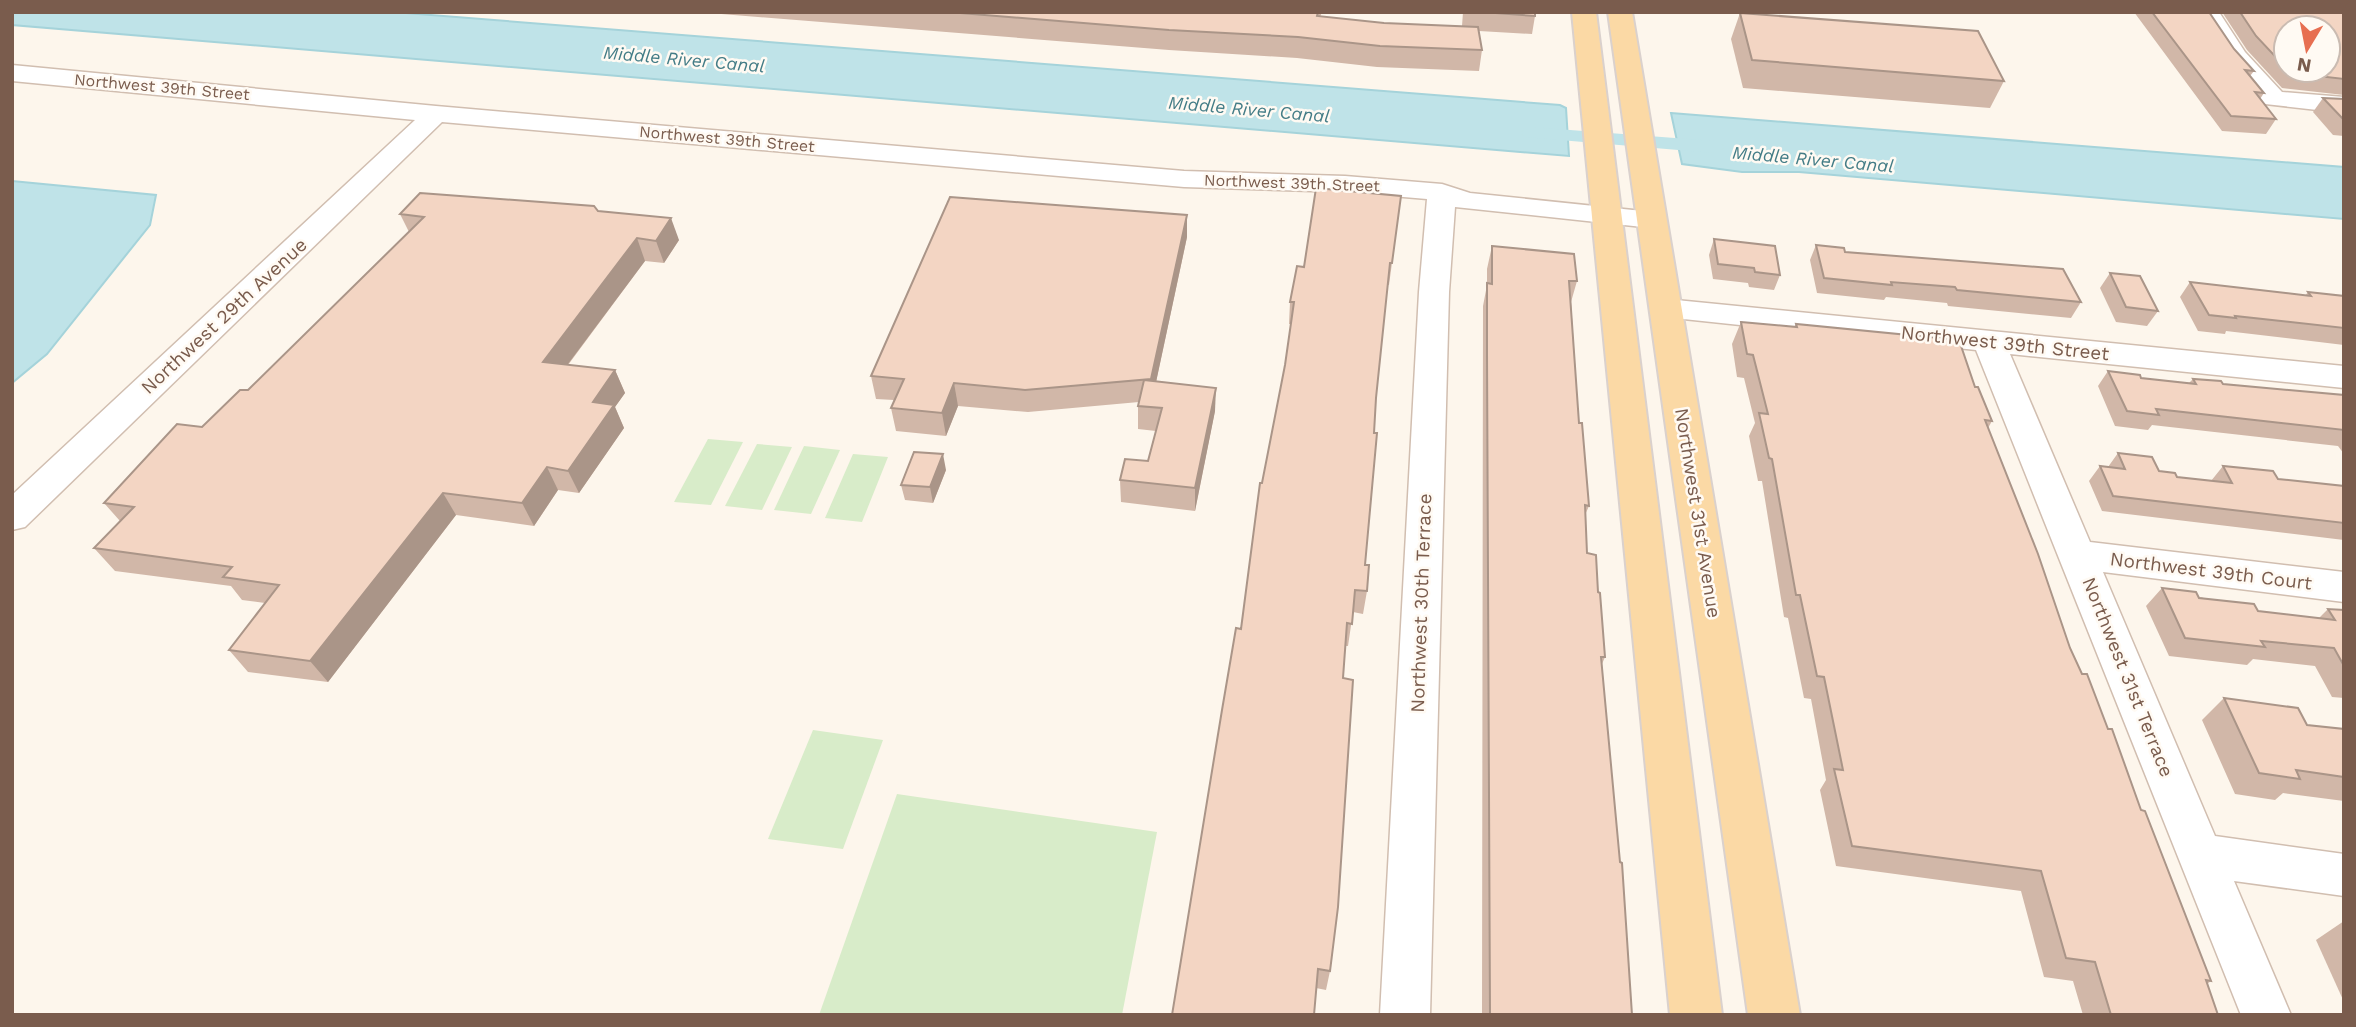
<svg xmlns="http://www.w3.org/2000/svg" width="2356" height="1027" font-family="'Work Sans',sans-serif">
<rect width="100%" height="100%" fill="#fdf6ec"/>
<!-- green -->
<g fill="#d8ecc9">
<path d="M708 439 743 442 711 505 674 502Z"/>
<path d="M757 444 792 447 762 510 725 506Z"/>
<path d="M804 446 840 450 811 514 774 510Z"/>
<path d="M853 454 888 457 862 522 825 518Z"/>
<path d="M813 730 883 740 843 849 768 839Z"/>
<path d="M897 794 1157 832 1122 1015H819Z"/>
</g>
<!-- water -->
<g fill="#bfe3e8" stroke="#a5d3da" stroke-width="2">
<path d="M12 12H393L1560 105 1566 108 1569 156 12 25Z"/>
<path d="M1671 113 2344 167V219L1799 172H1742L1682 164Z"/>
<path d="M12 181 156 195 150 225 47 354 12 383Z"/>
</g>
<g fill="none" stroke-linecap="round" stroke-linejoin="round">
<!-- canal -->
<path fill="#bfe3e8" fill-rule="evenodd" d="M1531 127 1714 141 1721 143 1724 147 1721 151 1714 153 1524 137 1521 133 1524 129Z"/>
<defs>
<g id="minor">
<path d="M2195 12H2219L2245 52 2282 92 2344 97V113L2265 104 2227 62Z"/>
<path d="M12 65 436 106 1184 171 1345 176 1442 184 1470 193 1662 213 1666 219 1662 225 1652 228 1455 207 1449 292 1430 1015H1380L1419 292 1427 199 1345 192 1184 187 442 122 25 527 12 530V495L415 120 12 81Z"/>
<path d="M1666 299 2344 366V388L2010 354 2090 542 2344 572V602L2103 572 2215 836 2344 854V896L2234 881 2291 1015H2241L1976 350 1655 316 1650 309 1655 302Z"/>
</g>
<g id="major">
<path d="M1572 12H1596L1722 1015H1670Z"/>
<path d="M1608 12H1632L1800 1015H1748Z"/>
</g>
</defs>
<!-- minor casing -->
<use href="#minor" stroke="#d1beb0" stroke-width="3"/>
<!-- major casing -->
<use href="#major" stroke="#dad1cd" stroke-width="4"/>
<!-- minor -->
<use href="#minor" fill="#fff" fill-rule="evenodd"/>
<!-- major -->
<use href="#major" fill="#fbd9a5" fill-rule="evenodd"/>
</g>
<!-- wall -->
<g fill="#d1b7a8" fill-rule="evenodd">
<path d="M697 12H1322L1320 17 1384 23 1462 26 1463 12H1535V16L1532 34 1479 31 1482 50 1479 71 1377 67 1297 58 1169 50Z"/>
<path d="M2134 12H2209L2234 49 2254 71 2250 76 2264 93 2260 99 2276 119 2266 134 2222 131Z"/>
<path d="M2222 12H2344V95L2282 88 2247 50ZM2286 28 2328 70H2286Z"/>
<path d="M1740 13 2004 81 1990 108 1743 88 1731 39Z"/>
<path d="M2323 98 2344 99V136L2333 135 2313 112Z"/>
<path d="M1401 196 1389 285H1387L1376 398 1365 565 1367 591 1363 614 1353 612 1348 646H1345L1343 678 1330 971 1326 990 1316 988 1241 629 1262 483 1285 365 1291 324H1289L1290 302Z"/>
<path d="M598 211 679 240 664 263 645 261 568 365 615 370 625 393 615 407 624 428 579 493 558 490 534 526 456 515 328 682 248 672 229 650 265 603 242 600 231 586 115 571 94 548 120 521 104 503 248 390 409 232 400 214Z"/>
<path d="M1187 237 1156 382 1215 411 1195 511 1121 502 1120 480 1148 461 1156 431 1138 429V406L1139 402 1028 412 958 406 946 436 896 431 891 408 894 400 876 399 871 376Z"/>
<path d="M1714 239 1780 275 1774 290 1749 287 1748 283 1713 279 1709 255Z"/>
<path d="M1816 245 1845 252 2081 302 2071 318 1948 306 1947 303 1886 297 1884 300 1817 293 1810 260Z"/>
<path d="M1492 246 1577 281 1571 302 1579 423 1589 506 1585 515 1587 553 1598 592 1605 657 1602 664 1632 1015H1482L1483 306 1487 285V269Z"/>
<path d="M2110 273 2158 311 2147 326 2116 322 2100 288Z"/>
<path d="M2190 282 2305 296 2308 292 2344 296V345L2226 331 2225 334 2198 331 2180 297Z"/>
<path d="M1741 322 1794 327 1796 324 1975 387 1992 421 1988 428 2070 648 2141 810 2211 981 2207 984 2218 1015H2083L2073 981 2044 977 2021 891 1836 866 1820 790 1826 780 1811 699 1804 698 1788 618 1784 617 1762 481H1758L1749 436 1755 423 1744 378 1737 377 1732 344Z"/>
<path d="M2108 371 2141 378 2189 383 2193 379 2223 384 2344 395V454L2338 446 2152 425 2148 430 2115 426 2098 386Z"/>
<path d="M2118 453 2159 471 2177 477 2211 481 2223 466 2278 479 2344 486V540L2102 511 2089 481 2100 466 2108 467Z"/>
<path d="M946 470 933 503 905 500 901 485Z"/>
<path d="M2162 588 2258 611 2319 618 2328 609 2344 610V698L2332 697 2315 666 2253 659 2247 665 2169 656 2146 606Z"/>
<path d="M2224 698 2307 725 2344 729V801L2283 793 2275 800 2235 794 2202 720Z"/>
<path d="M2344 921V1002L2316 940Z"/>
</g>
<!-- shaded-wall -->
<g fill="#aa9588">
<path d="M1187 215V237L1152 401 1151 379Z"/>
<path d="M671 218 679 240 664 263 656 241Z"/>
<path d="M637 238 645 261 553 384 543 362Z"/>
<path d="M615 370 625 393 615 407 624 428 579 493 568 471 593 402Z"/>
<path d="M954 383 958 406 946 436 942 413Z"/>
<path d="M1216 388 1215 411 1195 511V488Z"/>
<path d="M943 454 946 470 933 503 930 487Z"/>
<path d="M547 467 558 490 534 526 522 503Z"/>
<path d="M443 493 456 515 328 682 310 661Z"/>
</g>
<!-- building -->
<g fill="#f3d5c3" stroke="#aa9588" stroke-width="2">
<path d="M948 12H1318L1317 16 1384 23 1478 27 1482 50 1380 46 1298 37 1169 30Z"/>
<path d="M1482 12H1535V16Z"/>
<path d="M2152 12H2209L2234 49 2254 71 2245 70 2264 93 2255 92 2276 119 2231 116Z"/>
<path d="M2240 12H2344V79L2291 73 2288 70H2328V28H2286V68L2256 36Z"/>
<path d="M1740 13 1978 31 2004 81 1752 60Z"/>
<path d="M2323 98 2344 99V120Z"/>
<path d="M1316 188 1401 196 1392 263H1390L1376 398 1374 433H1377L1365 565H1369L1367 591 1355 590 1352 624 1347 623 1343 678 1353 680 1338 907 1330 971 1318 969 1314 1015H1172L1222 710 1236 628 1241 629 1260 483H1262L1285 365 1294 302H1290L1297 266 1304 267Z"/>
<path d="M420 193 594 206 598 211 671 218 656 241 637 238 543 362 615 370 593 402 614 405 568 471 547 467 522 503 443 493 310 661 229 650 279 585 223 577 232 567 94 548 134 507 104 503 177 424 202 427 240 390H248L424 217 400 214Z"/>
<path d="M950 197 1187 215 1151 379 1025 390 954 383 942 413 891 408 904 379 871 376Z"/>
<path d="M1714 239 1775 246 1780 275 1755 272 1754 268 1718 264Z"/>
<path d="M1816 245 1844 248 1845 252 2063 269 2081 302 1957 290 1955 287 1891 282 1892 285 1824 278Z"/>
<path d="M1492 246 1574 254 1577 281H1569L1579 423H1582L1589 506 1585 505 1587 553 1596 555 1598 592 1600 593 1605 657H1601L1620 862 1622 863 1632 1015H1490L1487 354V283L1492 284Z"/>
<path d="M2110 273 2140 276 2158 311 2126 307Z"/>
<path d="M2190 282 2311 296 2308 292 2344 296V328L2235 316 2236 318 2209 315Z"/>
<path d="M1741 322 1797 327 1796 324 1959 340 1975 387H1978L1992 421 1985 420 2038 554 2070 648 2082 674H2087L2108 729H2112L2141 810 2145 811 2211 981 2206 980 2218 1015H2111L2095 962 2066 958 2041 871 1852 846 1834 769 1843 770 1824 677 1817 676 1800 595H1796L1772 459 1769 458 1759 413 1768 414 1753 355 1747 354Z"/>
<path d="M2108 371 2140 375 2141 378 2196 384 2193 379 2221 381 2223 384 2344 395V430L2156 409 2159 415 2127 411Z"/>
<path d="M1144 380 1216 388 1195 488 1120 480 1125 459 1148 461 1162 408 1138 406Z"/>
<path d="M914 452 943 454 930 487 901 485Z"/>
<path d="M2118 453 2152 457 2159 471 2175 473 2177 477 2232 483 2223 466 2273 471 2278 479 2344 486V523L2113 496 2100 466 2125 469Z"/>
<path d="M2162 588 2196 592 2199 598 2254 604 2258 611 2335 620 2328 609 2344 610V666L2334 648 2261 641 2265 647 2185 638Z"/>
<path d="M2224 698 2298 708 2307 725 2344 729V777L2296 770 2300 779 2259 773Z"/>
</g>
<g text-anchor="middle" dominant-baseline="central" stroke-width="5" stroke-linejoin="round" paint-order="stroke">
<!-- far-street labels -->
<g font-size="16" fill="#7a5c4d" stroke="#fffaf3">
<text transform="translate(162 87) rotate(5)">Northwest 39th Street</text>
<text transform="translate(727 139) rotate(5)">Northwest 39th Street</text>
<text transform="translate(1292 183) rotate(2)">Northwest 39th Street</text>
</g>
<!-- far-water labels -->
<g font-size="18" font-style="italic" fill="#437c86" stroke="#fffaf3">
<text transform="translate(684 59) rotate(5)">Middle River Canal</text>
<text transform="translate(1249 109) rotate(5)">Middle River Canal</text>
<text transform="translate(1813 159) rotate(5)">Middle River Canal</text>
</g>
<!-- street labels -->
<g font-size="19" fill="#7a5c4d" stroke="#fffaf3">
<text transform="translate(224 316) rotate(-43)">Northwest 29th Avenue</text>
<text transform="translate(2005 343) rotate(6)">Northwest 39th Street</text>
<text transform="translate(1698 513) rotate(81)">Northwest 31st Avenue</text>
<text transform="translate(2211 571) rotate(7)">Northwest 39th Court</text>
<text transform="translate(1421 603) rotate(-88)">Northwest 30th Terrace</text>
<text transform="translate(2128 677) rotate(68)">Northwest 31st Terrace</text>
</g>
</g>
<!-- border -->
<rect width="2356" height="1027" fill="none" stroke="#7a5c4d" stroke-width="28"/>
<!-- north arrow -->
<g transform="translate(2307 49) rotate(190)"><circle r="33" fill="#fffaf3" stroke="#cabbb1" stroke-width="2"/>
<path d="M0-5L12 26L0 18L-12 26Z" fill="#e76f51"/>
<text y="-10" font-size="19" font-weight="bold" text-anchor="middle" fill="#7a5c4d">N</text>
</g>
</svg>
